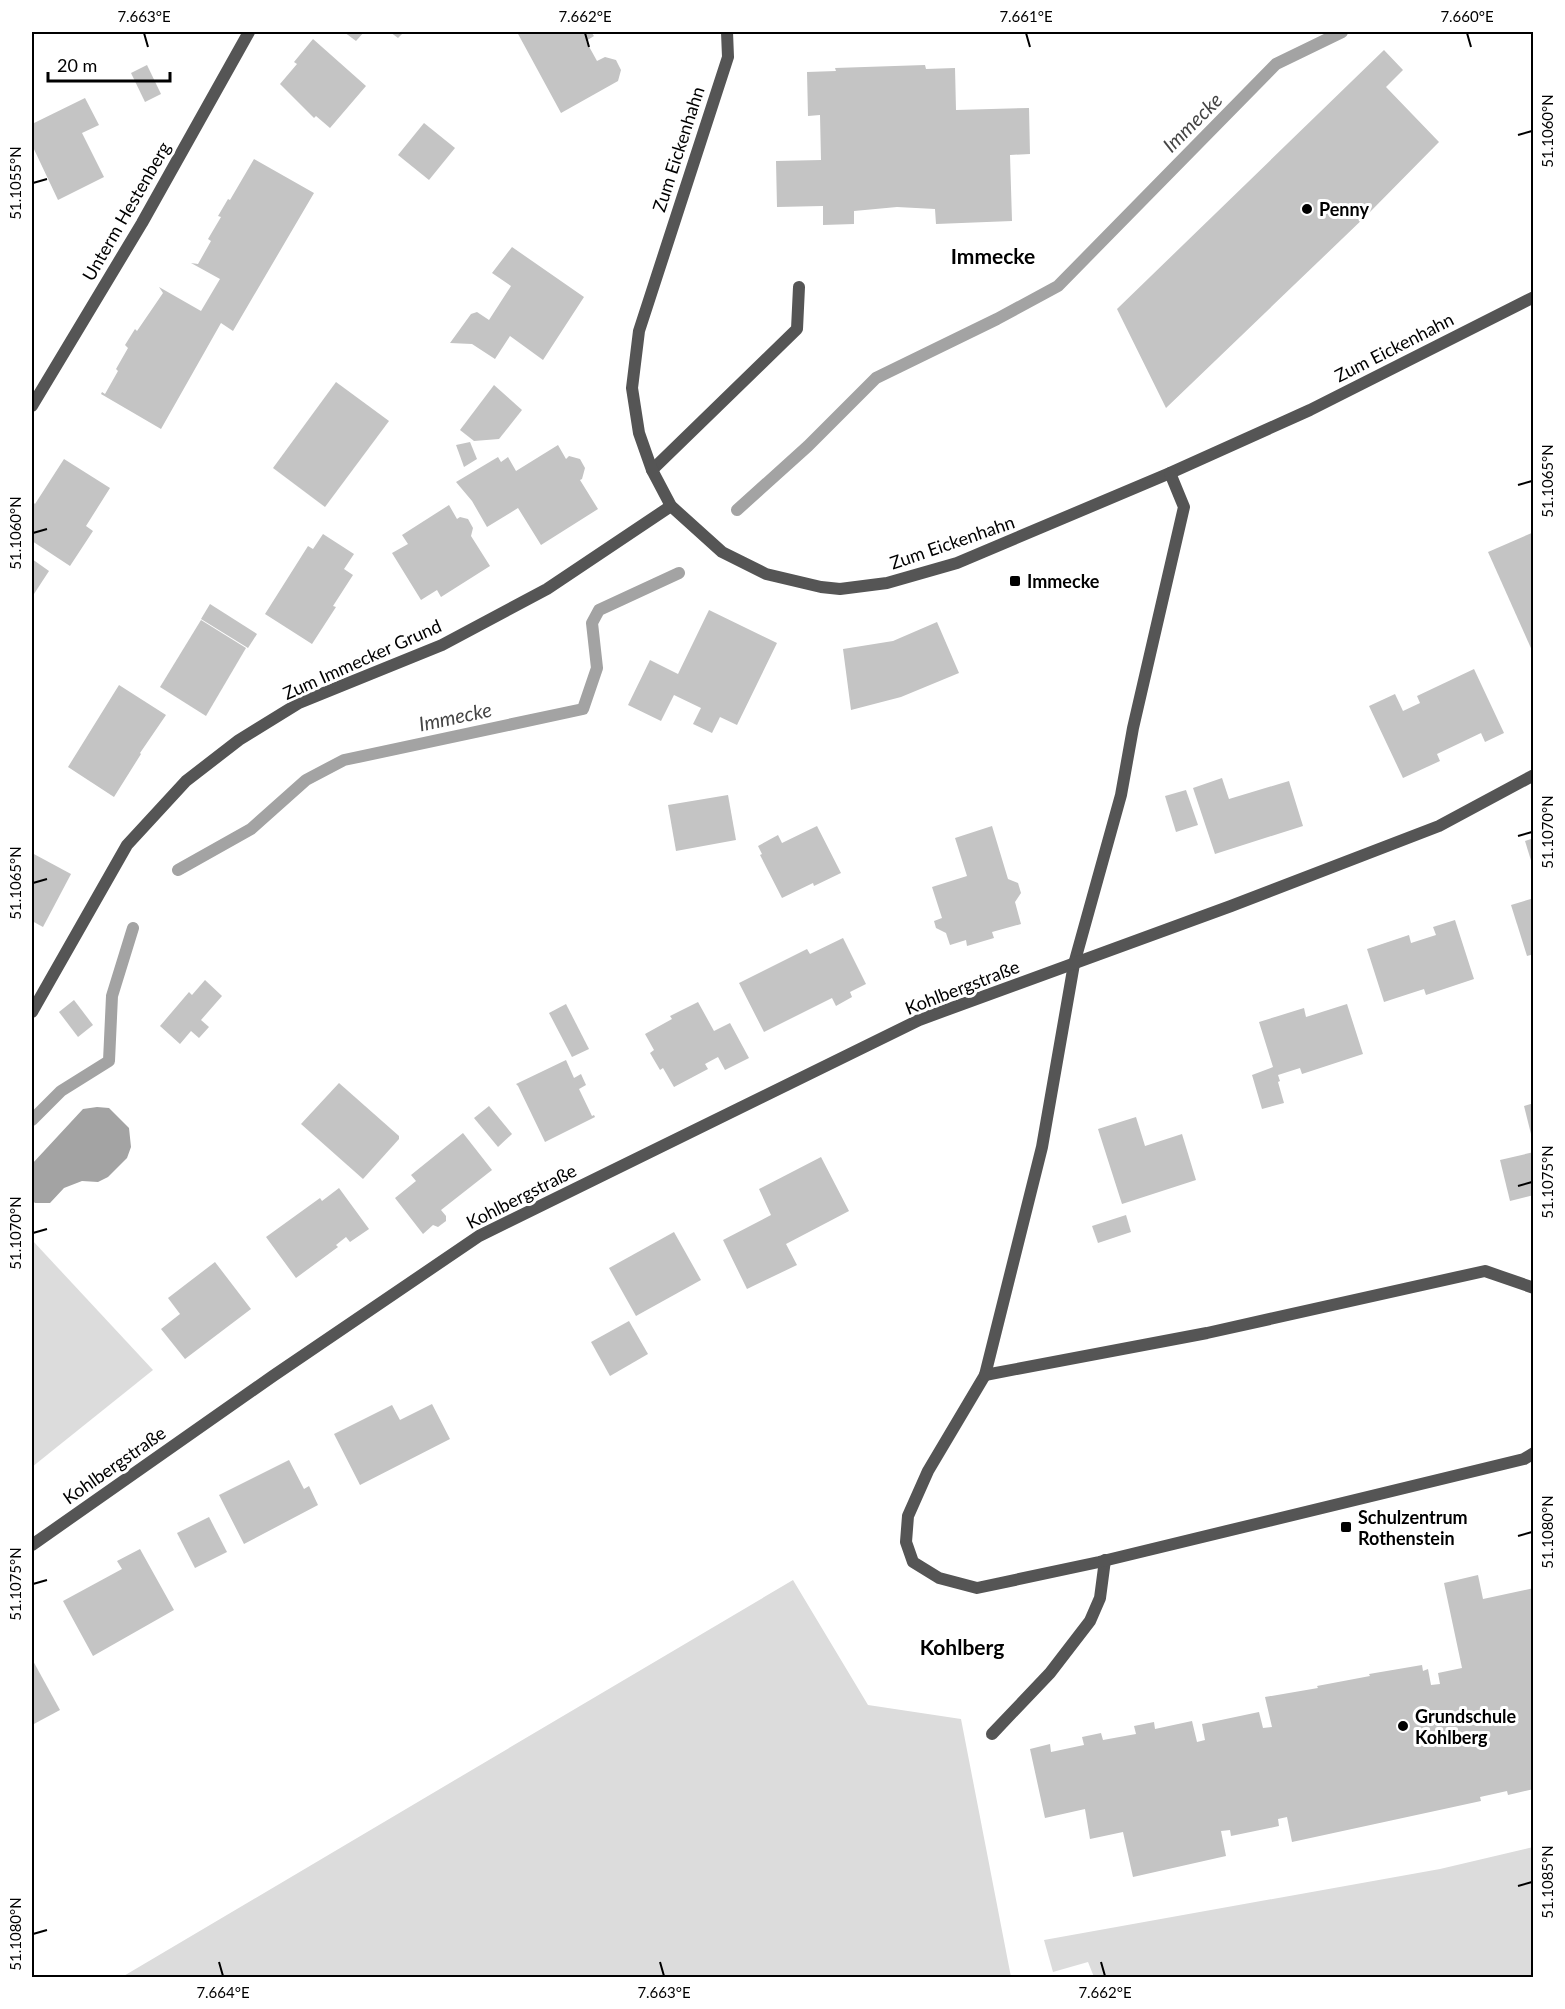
<svg xmlns="http://www.w3.org/2000/svg" width="1565" height="2009" font-family="Lato,sans-serif">
<rect width="100%" height="100%" fill="#fff"/>
<!-- green -->
<g fill="#dcdcdc">
<path d="M32 1240 153 1370 32 1467Z"/>
<path d="M793 1580 868 1705 961 1719 1011 1977H122Z"/>
<path d="M1533 1847V1977H1094L1088 1962 1053 1972 1044 1940 1440 1869Z"/>
</g>
<!-- water -->
<path fill="#a3a3a3" d="M97 1107 109 1108 129 1128 131 1147 127 1158 108 1177 98 1182 82 1181 64 1188 50 1203H35L32 1200V1164L83 1109Z"/>
<g fill="none" stroke-linecap="round" stroke-linejoin="round">
<!-- stream -->
<g stroke="#a3a3a3" stroke-width="12">
<path d="M737 510 808 446 876 378 997 319 1058 286 1276 64 1342 32"/>
<path d="M178 870 251 829 306 780 344 760 583 709 597 668 592 623 599 610 679 573"/>
<path d="M32 1120 61 1091 109 1061 112 996 133 928"/>
</g>
</g>
<!-- building -->
<g fill="#c4c4c4">
<path d="M344 32H364L356 41Z"/>
<path d="M390 32H404L398 38Z"/>
<path d="M517 32H591L594 36 586 41 597 61 605 57 616 60 621 70 618 81 561 113Z"/>
<path d="M313 39 366 86 330 128 316 116 314 118 280 84 297 64 294 62Z"/>
<path d="M1384 50 1403 70 1386 87 1439 142 1368 214 1166 408 1117 309Z"/>
<path d="M147 65 161 94 145 102 131 73Z"/>
<path d="M925 65 926 69 955 68 956 110 1029 108 1030 154 1010 155 1012 221 936 224 935 209 897 207 854 211V224L823 225V206L777 207 776 161 821 160 820 115 808 116 807 72 836 71 835 68Z"/>
<path d="M85 98 99 125 82 133 104 177 58 200 32 145V124Z"/>
<path d="M424 123 455 148 429 180 398 155Z"/>
<path d="M254 159 314 193 233 331 221 323 161 429 101 394 102 392 105 394 118 371 116 369 128 348 125 345 135 329 137 331 163 293 159 287 201 311 220 279 191 263 198 264 211 241 208 239 221 217 218 216 228 199 230 200Z"/>
<path d="M512 247 584 297 543 360 510 336 495 359 472 344 450 343 471 314 477 312 489 320 511 286 492 273Z"/>
<path d="M336 382 389 421 325 507 273 468Z"/>
<path d="M494 385 522 410 499 439 474 441 460 430Z"/>
<path d="M470 442 477 459 464 467 456 445Z"/>
<path d="M558 445 566 459 569 456 580 459 585 468 582 479 580 480 598 509 541 545 518 508 487 527 472 501 456 482 498 457 501 462 508 457 516 471Z"/>
<path d="M64 459 110 488 86 526 93 531 70 566 32 541V504L33 502 35 504Z"/>
<path d="M449 505 457 519 460 517 468 519 473 528 471 536 490 566 441 597 437 590 421 600 392 553 408 544 402 535Z"/>
<path d="M1534 532V655L1488 552Z"/>
<path d="M323 534 354 554 344 569 353 575 333 606 336 607 312 644 265 614 308 546 313 549Z"/>
<path d="M32 559 49 571 32 597Z"/>
<path d="M210 604 257 634 248 648 201 619Z"/>
<path d="M709 610 777 643 737 725 720 717 712 733 693 724 701 708 674 695 661 721 628 705 650 660 678 674Z"/>
<path d="M201 620 246 648 206 716 160 687Z"/>
<path d="M937 622 959 673 901 697 851 710 843 649 893 641Z"/>
<path d="M1474 669 1504 733 1485 742 1481 733 1437 754 1440 761 1403 778 1369 706 1395 694 1403 711 1420 703 1417 696Z"/>
<path d="M119 685 166 715 140 753 141 754 114 797 68 767Z"/>
<path d="M1222 778 1229 799 1289 781 1303 826 1215 854 1193 788Z"/>
<path d="M1186 790 1198 825 1176 832 1165 796Z"/>
<path d="M728 795 736 840 676 851 668 805Z"/>
<path d="M817 826 841 873 814 886 813 883 782 898 760 855 762 854 758 846 778 835 782 843Z"/>
<path d="M992 826 1008 879 1018 883 1021 893 1015 902 1021 924 992 932 994 938 967 946 966 940 950 945 946 933 936 928 934 921 942 918 932 887 967 876 955 838Z"/>
<path d="M1534 838V867H1533L1525 841Z"/>
<path d="M32 853 71 874 43 927 32 921Z"/>
<path d="M1534 898V954L1527 956 1511 905Z"/>
<path d="M1455 920 1474 979 1426 995 1424 989 1384 1002 1367 949 1409 935 1411 943 1436 935 1433 927Z"/>
<path d="M843 938 866 984 850 992 852 997 836 1006 832 998 764 1032 739 983 807 949 810 954Z"/>
<path d="M205 980 222 996 201 1020 209 1027 199 1038 191 1031 180 1044 160 1026 189 992 192 995Z"/>
<path d="M74 1000 93 1025 78 1037 59 1012Z"/>
<path d="M698 1002 714 1031 730 1023 749 1058 725 1070 718 1057 705 1064 708 1069 674 1087 663 1068 660 1070 650 1053 654 1050 645 1034 672 1019 670 1016Z"/>
<path d="M566 1004 589 1049 572 1057 549 1013Z"/>
<path d="M1347 1004 1363 1054 1302 1074 1300 1068 1278 1075 1280 1081 1278 1082 1284 1103 1262 1109 1252 1075 1273 1067 1259 1022 1304 1008 1306 1017Z"/>
<path d="M566 1060 574 1078 581 1074 586 1085 579 1089 592 1116 594 1115 595 1117 545 1142 518 1086 516 1084Z"/>
<path d="M339 1083 399 1136V1139L363 1179 301 1124Z"/>
<path d="M1534 1103V1142H1533L1524 1106Z"/>
<path d="M489 1106 512 1134 498 1147 474 1118Z"/>
<path d="M1136 1117 1145 1146 1182 1134 1196 1180 1122 1204 1098 1129Z"/>
<path d="M463 1133 492 1170 441 1210 446 1216V1221L438 1227 433 1225 423 1234 395 1198 416 1181 411 1175Z"/>
<path d="M1534 1152V1195L1510 1201 1500 1160Z"/>
<path d="M821 1157 849 1211 786 1244 797 1265 747 1289 723 1240 771 1215 759 1189Z"/>
<path d="M339 1188 369 1229 350 1242 346 1237 336 1245 338 1247 296 1278 266 1237 320 1198 322 1201Z"/>
<path d="M1126 1215 1131 1232 1098 1243 1092 1226Z"/>
<path d="M674 1232 701 1280 636 1316 609 1268Z"/>
<path d="M215 1262 251 1309 185 1359 161 1329 180 1314 168 1298Z"/>
<path d="M629 1321 648 1354 610 1376 591 1342Z"/>
<path d="M432 1404 450 1439 360 1485 334 1434 392 1405 400 1420Z"/>
<path d="M289 1460 304 1489 309 1486 318 1505 244 1544 219 1495Z"/>
<path d="M209 1517 227 1552 195 1568 177 1533Z"/>
<path d="M140 1549 174 1610 93 1656 63 1601 122 1569 117 1561Z"/>
<path d="M1478 1575 1483 1599 1534 1588V1789L1508 1795 1507 1791 1480 1797 1481 1801 1292 1842 1287 1817 1278 1819 1279 1826 1231 1836 1230 1830 1221 1831 1226 1856 1133 1877 1123 1832 1090 1839 1085 1809 1045 1818 1030 1749 1050 1744 1051 1752 1084 1745 1082 1737 1101 1733 1103 1740 1136 1734 1134 1726 1154 1722 1155 1729 1192 1721 1197 1742 1205 1740 1202 1724 1259 1712 1263 1728 1272 1727 1265 1697 1318 1688 1317 1686 1370 1676 1369 1674 1422 1665 1423 1671 1428 1669 1431 1685 1440 1684 1438 1673 1462 1668 1444 1583Z"/>
<path d="M32 1659 60 1710 32 1725Z"/>
</g>
<g fill="none" stroke-linecap="round" stroke-linejoin="round">
<!-- service -->
<g stroke="#555" stroke-width="12">
<path d="M652 470 797 329 799 287"/>
<path d="M992 1734 1050 1673 1090 1621 1100 1598 1105 1560"/>
</g>
<!-- minor -->
<g stroke="#555" stroke-width="12">
<path d="M727 32 728 57 639 331 632 388 639 433 652 470 671 506 722 552 766 574 821 587 840 589 887 583 957 563 1170 473 1310 410 1534 297"/>
<path d="M32 406 142 223 249 32"/>
<path d="M1170 473 1184 507 1133 728 1121 795 1074 964 1042 1147 985 1375 928 1471 908 1516 906 1542 913 1562 939 1578 977 1588 1099 1562 1524 1459 1534 1453"/>
<path d="M32 1012 127 845 186 781 239 740 299 703 442 645 547 589 671 506"/>
<path d="M985 1375 1207 1333 1485 1271 1534 1288"/>
<path d="M32 1545 273 1376 479 1236 919 1020 1231 906 1439 826 1534 775"/>
</g>
</g>
<!-- ticks -->
<path fill="none" stroke="#000" stroke-width="2" d="M144 33 148 47M585 33 589 47M1026 33 1030 47M1467 33 1471 47M1518 135 1532 131M33 183 47 179M1518 485 1532 481M33 533 47 529M1518 836 1532 832M33 883 47 879M1518 1186 1532 1182M33 1233 47 1229M1518 1536 1532 1532M33 1584 47 1580M1518 1886 1532 1882M33 1934 47 1930M219 1962 223 1976M660 1962 664 1976M1101 1962 1105 1976"/>
<!-- markers -->
<g fill="#000" stroke="#fff" stroke-width="2">
<circle cx="1307" cy="209" r="6"/>
<rect x="1009" y="575" width="12" height="12" rx="3"/>
<rect x="1340" y="1521" width="12" height="12" rx="3"/>
<circle cx="1403" cy="1726" r="6"/>
</g>
<g text-anchor="middle" dominant-baseline="central" stroke-width="6" stroke-linejoin="round" paint-order="stroke">
<!-- street labels -->
<g font-size="18" fill="#000" stroke="#fff">
<text transform="translate(678 149) rotate(-72)">Zum Eickenhahn</text>
<text transform="translate(126 211) rotate(-60)">Unterm Hestenberg</text>
<text transform="translate(1394 347) rotate(-27)">Zum Eickenhahn</text>
<text transform="translate(952 542) rotate(-19)">Zum Eickenhahn</text>
<text transform="translate(362 659) rotate(-24)">Zum Immecker Grund</text>
<text transform="translate(962 987) rotate(-21)">Kohlbergstraße</text>
<text transform="translate(521 1196) rotate(-27)">Kohlbergstraße</text>
<text transform="translate(114 1465) rotate(-35)">Kohlbergstraße</text>
</g>
<!-- poi labels -->
<g font-size="18" font-weight="bold" fill="#000" stroke="#fff" text-anchor="start">
<text x="1319" y="209">Penny</text>
<text x="1027" y="581">Immecke</text>
<text x="1358" y="1517">Schulzentrum<tspan x="1358" dy="21">Rothenstein</tspan></text>
<text x="1415" y="1716">Grundschule<tspan x="1415" dy="21">Kohlberg</tspan></text>
</g>
<!-- water labels -->
<g font-size="20" font-style="italic" fill="#444" stroke="#fff">
<text transform="translate(1192 122) rotate(-45)">Immecke</text>
<text transform="translate(455 716) rotate(-12)">Immecke</text>
</g>
<!-- quarter labels -->
<g font-size="21" font-weight="bold" fill="#000" stroke="#fff">
<text x="993" y="255">Immecke</text>
<text x="962" y="1646">Kohlberg</text>
</g>
</g>
<!-- border -->
<rect width="1565" height="2009" fill="none" stroke="#ffffff" stroke-width="66"/>
<!-- scale -->
<path d="M48 72v9h122v-9" fill="none" stroke="#000000" stroke-width="3"/>
<text x="57" y="72" font-size="18" fill="#000000" stroke="#ffffff" stroke-width="4.5" paint-order="stroke">20 m</text>
<rect x="33" y="33" width="1499" height="1943" fill="none" stroke="#000" stroke-width="2"/>
<g font-size="15" text-anchor="middle" fill="#000">
<text x="144" y="22">7.663°E</text>
<text x="585" y="22">7.662°E</text>
<text x="1026" y="22">7.661°E</text>
<text x="1467" y="22">7.660°E</text>
<text transform="translate(1548 131) rotate(-90)" y="5">51.1060°N</text>
<text transform="translate(16 183) rotate(-90)" y="5">51.1055°N</text>
<text transform="translate(1548 481) rotate(-90)" y="5">51.1065°N</text>
<text transform="translate(16 533) rotate(-90)" y="5">51.1060°N</text>
<text transform="translate(1548 832) rotate(-90)" y="5">51.1070°N</text>
<text transform="translate(16 883) rotate(-90)" y="5">51.1065°N</text>
<text transform="translate(1548 1182) rotate(-90)" y="5">51.1075°N</text>
<text transform="translate(16 1233) rotate(-90)" y="5">51.1070°N</text>
<text transform="translate(1548 1532) rotate(-90)" y="5">51.1080°N</text>
<text transform="translate(16 1584) rotate(-90)" y="5">51.1075°N</text>
<text transform="translate(1548 1882) rotate(-90)" y="5">51.1085°N</text>
<text transform="translate(16 1934) rotate(-90)" y="5">51.1080°N</text>
<text x="223" y="1998">7.664°E</text>
<text x="664" y="1998">7.663°E</text>
<text x="1105" y="1998">7.662°E</text>
</g>
</svg>
